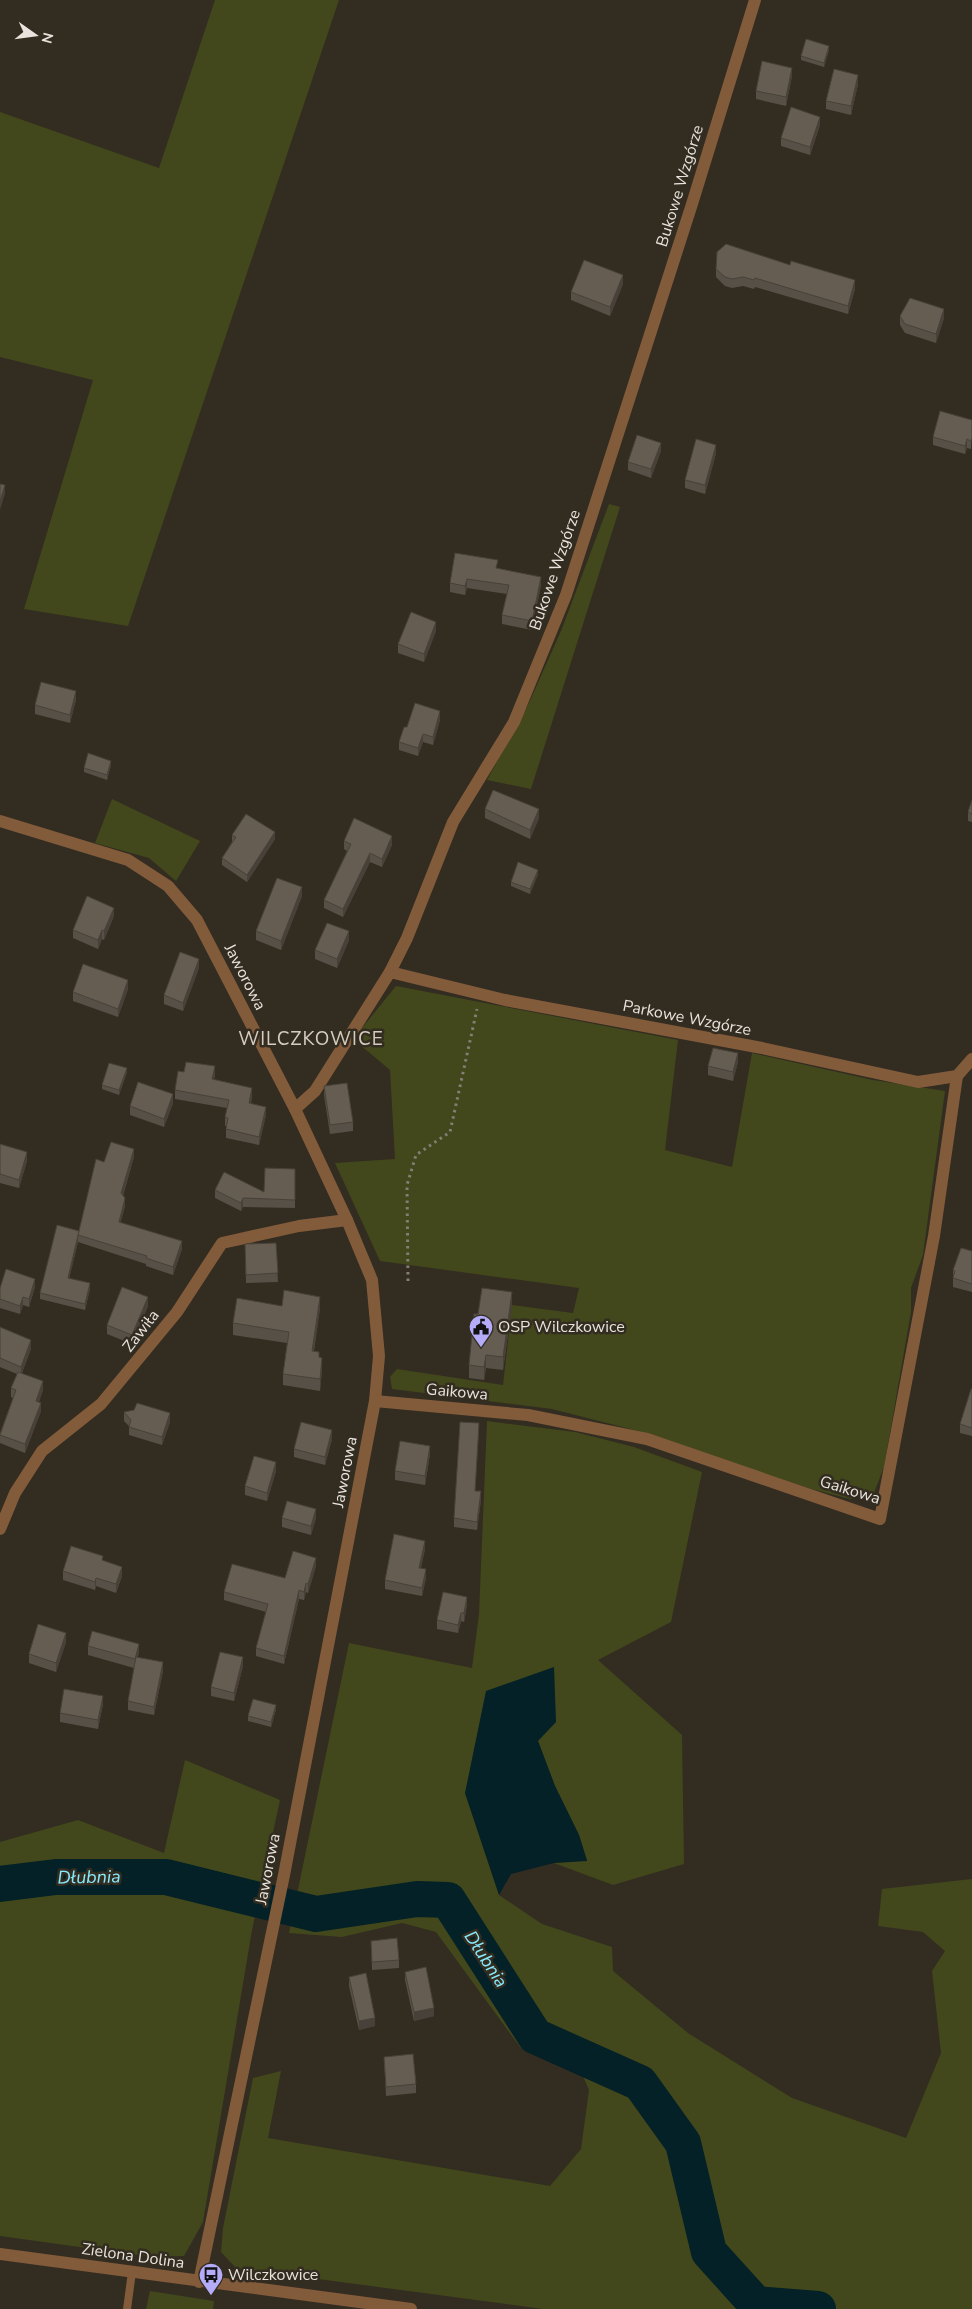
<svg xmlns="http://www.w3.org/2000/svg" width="972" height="2309" font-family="'Nunito Sans',sans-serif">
<rect width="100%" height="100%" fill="#332c21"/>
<!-- green -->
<g fill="#42481b">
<path d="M215 0H339L128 626 24 609 93 380 0 357V112L159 168Z"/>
<path d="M609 504 620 507 531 789 487 780 528 705 561 631Z"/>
<path d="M112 799 200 841 176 881 149 858 95 843Z"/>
<path d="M396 986 678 1040 665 1150 732 1167 752 1053 873 1080 945 1091 923 1255 911 1288V1312L884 1467 874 1493 850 1499 811 1489 642 1432 552 1409 392 1389 390 1377 397 1369 503 1385 512 1305 573 1313 579 1288 380 1261 335 1163 395 1159 390 1070 353 1039Z"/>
<path d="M487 1421 575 1432 634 1447 702 1472 671 1622 598 1660 682 1735 684 1864 613 1885 554 1863 587 1860 579 1835 555 1786 538 1741 465 1793 499 1895 542 1924 612 1947 613 1971 688 2033 792 2098 906 2138 941 2053 932 1971 945 1951 923 1932 878 1926 882 1889 972 1879V2309H543L236 2268 221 2252 223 2228 253 2078 281 2071 268 2138 550 2186 581 2149 589 2090 582 2074 520 2047 436 1932 402 1923 342 1937 289 1933 349 1643 472 1668 479 1614Z"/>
<path d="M185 1760 280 1800 252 1930 203 2222 184 2256 152 2257 0 2236V1842L78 1820 164 1853Z"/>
<path d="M150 2291 214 2301 213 2309H146Z"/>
</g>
<!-- water -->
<path fill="#032126" d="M554 1667 556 1722 538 1741 555 1786 579 1835 587 1861 554 1863 511 1874 499 1895 465 1793 486 1691Z"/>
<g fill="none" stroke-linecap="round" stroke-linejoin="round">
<!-- river -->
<path stroke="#032126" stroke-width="36" d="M0 1884 56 1877H166L316 1914 417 1899 448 1900 535 2036 640 2083 683 2143 709 2252 756 2304 818 2309"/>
<!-- path -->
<path stroke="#847e75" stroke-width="3" stroke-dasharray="2.5 4" stroke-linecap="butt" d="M408 1281 407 1185 416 1155 450 1132 477 1009"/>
<!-- service -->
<path stroke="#825b3b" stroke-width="8" d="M127 2309 132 2272"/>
<!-- minor -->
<g stroke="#825b3b" stroke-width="12">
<path d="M0 821 128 860 168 886 197 920 295 1109 347 1220 372 1280 379 1356 375 1401 284 1875 199 2282"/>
<path d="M390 972 505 1000 762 1048 918 1082 957 1076 972 1059"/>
<path d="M295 1109 315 1091 390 972 407 938 453 822 514 722 566 595 692 204 755 0"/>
<path d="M375 1401 528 1415 647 1439 880 1519 934 1236 957 1076"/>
<path d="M0 1529 15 1493 42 1451 101 1404 177 1312 222 1243 299 1226 347 1220"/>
</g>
<!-- tertiary -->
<path stroke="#825b3b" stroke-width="12" d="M0 2254 411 2309"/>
</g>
<!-- wall -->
<g fill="#575046">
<path d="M829 50 824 67 801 60V56Z"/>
<path d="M792 76 786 106 756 99V91Z"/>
<path d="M858 84 851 115 826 109V101Z"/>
<path d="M820 125 810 155 781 146V138Z"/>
<path d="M716 269 855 289 848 314 755 287 754 289 743 286 732 288 725 286 716 277Z"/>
<path d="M623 284 610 316 571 300V292Z"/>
<path d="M900 316 944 318 936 343 905 333 900 325Z"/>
<path d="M972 420 971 449 967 448 965 454 933 445V437Z"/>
<path d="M661 451 651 478 628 470V462Z"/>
<path d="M716 453 705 494 685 488V480Z"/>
<path d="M498 568 541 585 532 630 502 624V615L507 594 467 588 465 595 450 592V583Z"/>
<path d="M436 631 424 662 398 653V644Z"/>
<path d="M76 700 70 723 35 714V705Z"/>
<path d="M440 720 433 745 423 742 418 756 399 750V742L407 727Z"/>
<path d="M111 765 107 780 84 772V768Z"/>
<path d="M972 800V822L968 821V812Z"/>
<path d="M485 809 539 818 530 839 485 818Z"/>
<path d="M232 835 275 839 247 882 222 865V858L232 842Z"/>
<path d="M344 841 392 845 382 867 370 862 343 917 324 908V900L347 851 344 849Z"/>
<path d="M538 874 530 894 511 886V882Z"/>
<path d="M302 896 281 950 256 940V931Z"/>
<path d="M114 916 104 940 102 939 98 949 73 938V930Z"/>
<path d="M349 940 337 968 315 959V950Z"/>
<path d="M199 968 183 1011 164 1004V995Z"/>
<path d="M128 989 118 1017 73 1001V992Z"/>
<path d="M738 1062 733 1081 708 1075V1066Z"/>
<path d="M127 1072 119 1095 102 1089V1085Z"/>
<path d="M184 1072 215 1075 214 1079 252 1096 251 1104 266 1115 259 1145 226 1138V1126H225V1117L227 1108 175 1099V1090Z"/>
<path d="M324 1086 353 1122V1131L330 1134 324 1095Z"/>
<path d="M173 1103 164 1127 130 1115V1106Z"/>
<path d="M0 1144 27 1161 19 1188 0 1183Z"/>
<path d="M134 1157 123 1196 125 1206 120 1223 182 1249 173 1275 146 1266V1264L78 1242 69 1278 90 1289 85 1310 40 1299V1293L79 1231 104 1162Z"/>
<path d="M295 1169V1208L243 1207 241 1211 215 1198V1190L264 1192Z"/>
<path d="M276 1243 278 1282 246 1283 245 1244Z"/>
<path d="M972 1251V1292L953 1287V1270Z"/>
<path d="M35 1287 29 1307 23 1305 20 1314 0 1308V1288Z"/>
<path d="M512 1305 503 1370 486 1368 484 1380 469 1378V1365L478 1314Z"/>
<path d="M148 1306 132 1344 107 1334V1325Z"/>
<path d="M282 1306 320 1308 314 1351 319 1357 322 1369 320 1391 283 1385V1374L287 1343 233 1335V1323Z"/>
<path d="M0 1327 31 1349 22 1373 43 1390 39 1402 41 1411 25 1453 0 1443V1433L13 1398 11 1397V1388L17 1374 0 1367Z"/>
<path d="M972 1389V1436L960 1433V1424Z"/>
<path d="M124 1412 170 1422 162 1445 129 1435V1426L124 1421Z"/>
<path d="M479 1431 475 1491 481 1500 477 1530 454 1527V1518Z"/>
<path d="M332 1439 325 1465 294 1457V1449Z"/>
<path d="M430 1454 425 1485 395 1480V1471Z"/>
<path d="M276 1471 267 1501 245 1495V1486Z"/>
<path d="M282 1518H316L311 1535 282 1527Z"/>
<path d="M425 1549 421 1568 426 1578 422 1596 385 1589V1580Z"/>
<path d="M103 1561 122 1576 116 1593 96 1586 95 1590 63 1580V1571Z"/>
<path d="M316 1566 308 1593 306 1592 304 1600 299 1599 284 1664 256 1656V1648L266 1612 224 1600V1592L285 1578Z"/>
<path d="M467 1605 464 1622 461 1621 458 1633 437 1629V1620Z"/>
<path d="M66 1642 56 1672 29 1663V1654Z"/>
<path d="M88 1646 139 1653 137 1657 163 1671 154 1715 128 1710V1701L134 1668 88 1655Z"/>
<path d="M243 1666 234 1701 211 1696V1687Z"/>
<path d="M103 1704 98 1729 60 1722V1713Z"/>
<path d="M276 1709 271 1727 248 1721V1716Z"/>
<path d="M371 1941 399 1960V1968L372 1970Z"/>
<path d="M405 1972 434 2016 414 2021 405 1980Z"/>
<path d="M349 1977 375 2026 359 2030 349 1986Z"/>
<path d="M384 2057 416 2084V2093L386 2096Z"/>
</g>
<!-- shaded-wall -->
<g fill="#474139">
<path d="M829 46V50L824 67V63Z"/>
<path d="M792 68V76L786 106V97Z"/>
<path d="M858 75V84L851 115V106Z"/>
<path d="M820 117V125L810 155V147Z"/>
<path d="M623 275V284L610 316V307Z"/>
<path d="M855 280V289L848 314V306Z"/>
<path d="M944 309V318L936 343V334Z"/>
<path d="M967 439V448L965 454V446Z"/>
<path d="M661 443V451L651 478V469Z"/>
<path d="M716 445V453L705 494V485Z"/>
<path d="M5 485V494L0 510V502Z"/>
<path d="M541 577V585L532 630V621Z"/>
<path d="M467 579V588L465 595V586Z"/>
<path d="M436 622V631L424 662V654Z"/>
<path d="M76 691V700L70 723V715Z"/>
<path d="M440 711V720L433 745V737Z"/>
<path d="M423 734V742L418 756V748Z"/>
<path d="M111 761V765L107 780V775Z"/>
<path d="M539 809V818L530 839V830Z"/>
<path d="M275 832V839L247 882V875Z"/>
<path d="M392 836V845L382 867V859Z"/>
<path d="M370 853V862L343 917V909Z"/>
<path d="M538 870V874L530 894V889Z"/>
<path d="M302 887V896L281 950V941Z"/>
<path d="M114 908V916L104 940V931Z"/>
<path d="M102 930V939L98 949V940Z"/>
<path d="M349 931V940L337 968V959Z"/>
<path d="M199 959V968L183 1011V1003Z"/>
<path d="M128 980V989L118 1017V1009Z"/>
<path d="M738 1053V1062L733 1081V1072Z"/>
<path d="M215 1066V1075L212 1087V1079Z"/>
<path d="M127 1068V1072L119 1095V1090Z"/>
<path d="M252 1088V1096L249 1112V1103Z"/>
<path d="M173 1094V1103L164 1127V1119Z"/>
<path d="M266 1107V1115L259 1145V1137Z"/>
<path d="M134 1149V1157L121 1201V1193Z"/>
<path d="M27 1152V1161L19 1188V1180Z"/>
<path d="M125 1198V1206L119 1230V1222Z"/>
<path d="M243 1198V1207L241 1211V1203Z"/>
<path d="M78 1236V1242L68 1284V1278Z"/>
<path d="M182 1241V1249L173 1275V1267Z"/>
<path d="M35 1279V1287L29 1307V1299Z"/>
<path d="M90 1283V1289L85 1310V1304Z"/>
<path d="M512 1292V1305L503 1370V1357Z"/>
<path d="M23 1297V1305L20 1314V1306Z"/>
<path d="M148 1297V1306L132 1344V1335Z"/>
<path d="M320 1297V1308L312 1362V1351Z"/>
<path d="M31 1340V1349L21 1375V1367Z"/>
<path d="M486 1355V1368L484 1380V1367Z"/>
<path d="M322 1358V1369L320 1391V1379Z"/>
<path d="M43 1381V1390L36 1410V1401Z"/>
<path d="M41 1403V1411L25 1453V1444Z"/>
<path d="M170 1413V1422L162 1445V1437Z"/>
<path d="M332 1430V1439L325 1465V1457Z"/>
<path d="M430 1446V1454L425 1485V1476Z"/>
<path d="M276 1462V1471L267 1501V1493Z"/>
<path d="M481 1491V1500L477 1530V1522Z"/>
<path d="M316 1509V1518L311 1535V1526Z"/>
<path d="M425 1541V1549L419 1576V1568Z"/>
<path d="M316 1558V1566L308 1593V1584Z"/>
<path d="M122 1567V1576L116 1593V1584Z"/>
<path d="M426 1569V1578L422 1596V1588Z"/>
<path d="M96 1578V1586L95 1590V1582Z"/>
<path d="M306 1583V1592L304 1600V1592Z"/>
<path d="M299 1590V1599L284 1664V1656Z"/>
<path d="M467 1597V1605L464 1622V1613Z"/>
<path d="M461 1613V1621L458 1633V1625Z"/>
<path d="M66 1633V1642L56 1672V1663Z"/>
<path d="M139 1644V1653L135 1668V1659Z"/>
<path d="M243 1657V1666L234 1701V1693Z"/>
<path d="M163 1662V1671L154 1715V1707Z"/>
<path d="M103 1696V1704L98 1729V1720Z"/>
<path d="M276 1705V1709L271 1727V1722Z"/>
<path d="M434 2008V2016L414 2021V2012Z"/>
<path d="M375 2018V2026L359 2030V2021Z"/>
</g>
<!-- building -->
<g fill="#655d51" stroke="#474139">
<path d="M806 39 829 46 824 63 801 56Z"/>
<path d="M762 61 792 68 786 97 756 91Z"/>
<path d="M834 69 858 75 851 106 826 101Z"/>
<path d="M791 107 820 117 810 147 781 138Z"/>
<path d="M726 244 790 265 791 261 855 280 848 306 755 278 754 280 743 277 732 279 725 277 716 269 717 252Z"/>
<path d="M584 260 623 275 610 307 571 292Z"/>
<path d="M910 298 944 309 936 334 905 324 900 316Z"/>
<path d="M940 411 972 420V438L971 441 967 439 965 446 933 437Z"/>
<path d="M637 435 661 443 651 469 628 462Z"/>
<path d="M696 439 716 445 705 485 685 480Z"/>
<path d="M0 484 5 485 0 502Z"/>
<path d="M455 553 498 560 496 568 541 577 532 621 502 615 509 585 467 579 465 586 450 583Z"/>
<path d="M411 612 436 622 424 654 398 644Z"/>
<path d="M41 682 76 691 70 715 35 705Z"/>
<path d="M415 703 440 711 433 737 423 734 418 748 399 742 404 727H407Z"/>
<path d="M88 753 111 761 107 775 84 768Z"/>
<path d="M493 790 539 809 530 830 485 809Z"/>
<path d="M972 800V814L968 812Z"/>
<path d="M246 814 275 832 247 875 222 858 236 837 232 835Z"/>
<path d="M354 818 392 836 382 859 370 853 343 909 324 900 351 844 344 841Z"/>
<path d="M518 862 538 870 530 889 511 882Z"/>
<path d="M277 878 302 887 281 941 256 931Z"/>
<path d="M87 896 114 908 104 931 102 930 98 940 73 930Z"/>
<path d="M327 923 349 931 337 959 315 950Z"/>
<path d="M180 952 199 959 183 1003 164 995Z"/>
<path d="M83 964 128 980 118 1009 73 992Z"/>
<path d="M713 1048 738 1053 733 1072 708 1066Z"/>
<path d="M186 1062 215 1066 212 1079 252 1088 249 1103 266 1107 259 1137 226 1129 228 1118 225 1117 229 1100 175 1090 178 1071 184 1072Z"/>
<path d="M109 1063 127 1068 119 1090 102 1085Z"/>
<path d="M138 1082 173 1094 164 1119 130 1106Z"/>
<path d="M347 1083 353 1122 330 1125 324 1086Z"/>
<path d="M111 1142 134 1149 121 1193 125 1198 119 1222 182 1241 173 1267 146 1258 147 1256 78 1235 96 1159 104 1162Z"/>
<path d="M0 1144 27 1152 19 1180 0 1174Z"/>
<path d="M265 1168 295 1169V1200L243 1198 241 1203 215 1190 224 1172 264 1192Z"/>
<path d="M57 1225 79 1231 68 1278 90 1283 85 1304 40 1293Z"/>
<path d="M276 1243 278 1273 246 1275 245 1244Z"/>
<path d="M961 1248 972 1251V1284L953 1278 955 1271 953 1270Z"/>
<path d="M6 1269 35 1279 29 1299 23 1297 20 1306 0 1299V1288Z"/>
<path d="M122 1287 148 1297 132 1335 107 1325Z"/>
<path d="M482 1288 512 1292 503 1357 486 1355 484 1367 469 1365 474 1314H478Z"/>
<path d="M284 1290 320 1297 312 1351 319 1352V1357L322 1358 320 1379 283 1374 289 1332 233 1323 237 1298 282 1306Z"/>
<path d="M0 1327 31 1340 21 1367 0 1358Z"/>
<path d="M18 1372 43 1381 36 1401 41 1403 25 1444 0 1435 16 1390 11 1388Z"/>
<path d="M971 1389H972V1428L960 1424Z"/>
<path d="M137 1403 170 1413 162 1437 129 1427 131 1420 124 1412 134 1410Z"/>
<path d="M301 1422 332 1430 325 1457 294 1449Z"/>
<path d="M460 1422 479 1423 475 1491H481L477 1522 454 1518Z"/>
<path d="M400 1441 430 1446 425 1476 395 1471Z"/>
<path d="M254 1456 276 1462 267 1493 245 1486Z"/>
<path d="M287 1501 316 1509 311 1526 282 1518Z"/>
<path d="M394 1534 425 1541 419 1568 426 1569 422 1588 385 1580Z"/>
<path d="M71 1546 103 1556 102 1560 122 1567 116 1584 96 1578 95 1582 63 1571Z"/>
<path d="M293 1551 316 1558 308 1584 306 1583 304 1592 299 1590 284 1656 256 1648 268 1604 224 1592 232 1564 285 1578Z"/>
<path d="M443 1592 467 1597 464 1613H461L458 1625 437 1620Z"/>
<path d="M38 1624 66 1633 56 1663 29 1654Z"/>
<path d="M92 1631 139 1644 135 1659 88 1646Z"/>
<path d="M220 1652 243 1657 234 1693 211 1687Z"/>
<path d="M136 1657 163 1662 154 1707 128 1701Z"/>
<path d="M64 1689 103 1696 98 1720 60 1713Z"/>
<path d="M253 1699 276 1705 271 1722 248 1716Z"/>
<path d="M397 1938 399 1960 372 1962 371 1941Z"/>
<path d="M426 1967 434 2008 414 2012 405 1972Z"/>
<path d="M366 1973 375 2018 359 2021 349 1977Z"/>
<path d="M413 2054 416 2084 386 2087 384 2057Z"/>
</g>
<!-- icons -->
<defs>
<symbol id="civic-pin" viewBox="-11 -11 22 30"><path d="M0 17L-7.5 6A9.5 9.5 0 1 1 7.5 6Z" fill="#b5acf9" stroke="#332c21"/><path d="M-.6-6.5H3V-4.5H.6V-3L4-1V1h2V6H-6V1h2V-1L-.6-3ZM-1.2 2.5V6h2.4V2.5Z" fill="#111"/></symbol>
<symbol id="bus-pin" viewBox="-11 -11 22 30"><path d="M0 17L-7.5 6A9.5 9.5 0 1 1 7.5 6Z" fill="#b5acf9" stroke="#332c21"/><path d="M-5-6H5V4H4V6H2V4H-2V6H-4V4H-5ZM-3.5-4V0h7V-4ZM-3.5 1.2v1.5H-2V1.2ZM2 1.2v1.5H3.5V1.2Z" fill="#111"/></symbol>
</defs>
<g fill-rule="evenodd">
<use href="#civic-pin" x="467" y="1313" width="28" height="38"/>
<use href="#bus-pin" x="197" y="2261" width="28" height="38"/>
</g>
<g text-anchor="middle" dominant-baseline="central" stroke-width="5" stroke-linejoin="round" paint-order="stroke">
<!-- street labels -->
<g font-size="16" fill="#e8e3dc" stroke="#332c21">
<text transform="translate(680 186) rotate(-73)">Bukowe Wzgórze</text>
<text transform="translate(555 570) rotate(-71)">Bukowe Wzgórze</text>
<text transform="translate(245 977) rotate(63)">Jaworowa</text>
<text transform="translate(687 1018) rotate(11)">Parkowe Wzgórze</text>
<text transform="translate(141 1331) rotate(-52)">Zawiła</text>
<text transform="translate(457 1392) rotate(5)">Gaikowa</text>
<text transform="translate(345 1472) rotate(-79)">Jaworowa</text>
<text transform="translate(850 1490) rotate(17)">Gaikowa</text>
<text transform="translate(268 1869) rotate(-79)">Jaworowa</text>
<text transform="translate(133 2256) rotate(8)">Zielona Dolina</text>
</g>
<!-- poi labels -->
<g font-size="16" fill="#e8e3dc" stroke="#332c21" text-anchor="start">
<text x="498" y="1327">OSP Wilczkowice</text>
<text x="228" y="2275">Wilczkowice</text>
</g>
<!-- water labels -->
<g font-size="18" font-style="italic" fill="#86eafd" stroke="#332c21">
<text transform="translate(89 1877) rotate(-1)">Dłubnia</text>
<text transform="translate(486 1959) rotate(57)">Dłubnia</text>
</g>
<!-- quarter labels -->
<g font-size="19" letter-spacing="1" fill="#d5ccbe" stroke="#332c21">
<text x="311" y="1039">WILCZKOWICE</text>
</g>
</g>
<!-- north arrow -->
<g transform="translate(35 35) rotate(104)" stroke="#332c21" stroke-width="4" paint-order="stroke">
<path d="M0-4L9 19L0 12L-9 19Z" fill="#e8e3dc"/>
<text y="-8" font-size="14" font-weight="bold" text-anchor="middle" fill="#e8e3dc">N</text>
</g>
</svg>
